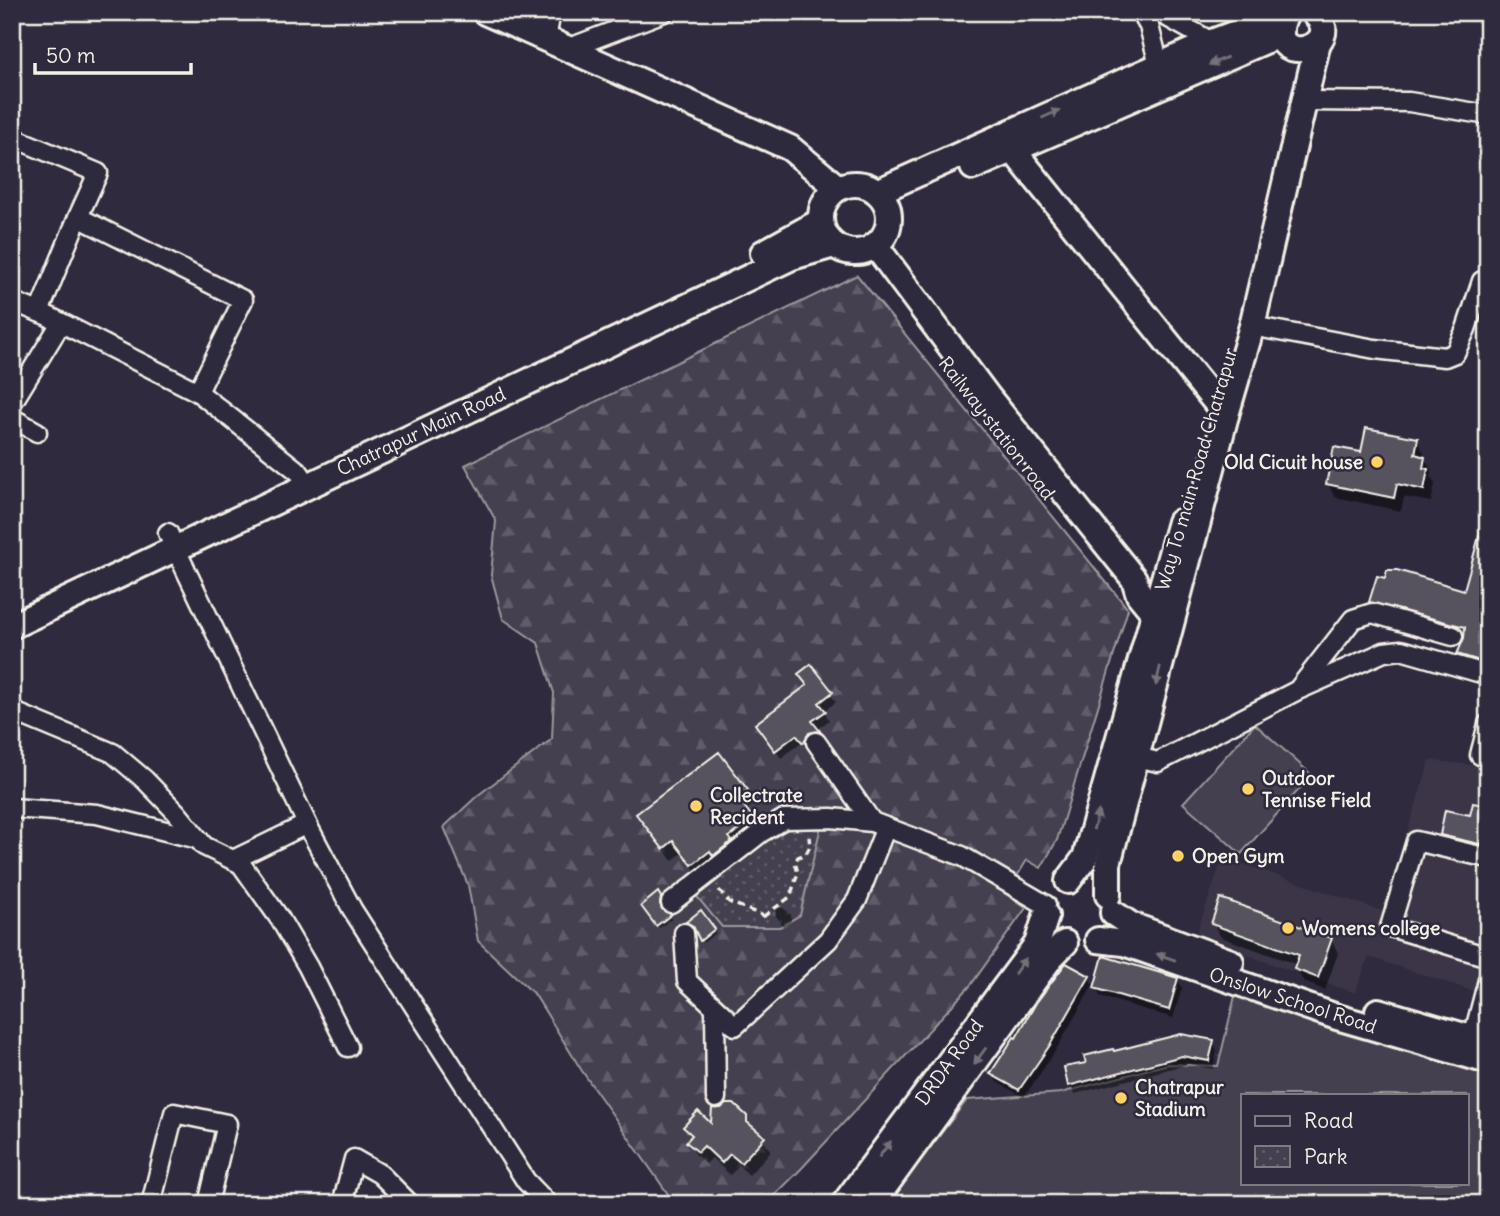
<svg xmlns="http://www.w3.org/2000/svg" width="1500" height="1216" font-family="Delius,sans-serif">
<defs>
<pattern id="forest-firs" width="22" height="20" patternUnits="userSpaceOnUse" patternTransform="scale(1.75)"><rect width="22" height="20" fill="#454050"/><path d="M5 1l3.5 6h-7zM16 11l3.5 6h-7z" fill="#605c69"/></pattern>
<pattern id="park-dots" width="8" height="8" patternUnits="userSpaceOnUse" patternTransform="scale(1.75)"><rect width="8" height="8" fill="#454050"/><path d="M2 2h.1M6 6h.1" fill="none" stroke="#605c69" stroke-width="1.8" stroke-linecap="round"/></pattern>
</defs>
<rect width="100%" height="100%" fill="#2f2a3d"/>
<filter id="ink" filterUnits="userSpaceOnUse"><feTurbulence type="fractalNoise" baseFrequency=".0143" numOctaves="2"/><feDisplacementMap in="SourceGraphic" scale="14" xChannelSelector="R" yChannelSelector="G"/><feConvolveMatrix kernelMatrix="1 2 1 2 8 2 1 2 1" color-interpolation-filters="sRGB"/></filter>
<g filter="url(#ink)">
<!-- built -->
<path fill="#3b3647" d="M1430 760 1488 767V996L1369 957 1355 993 1195 937 1223 857 1382 911Z"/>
<!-- grass -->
<g fill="#454050" stroke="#9c989c" stroke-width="2" fill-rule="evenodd">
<path d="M1255 724 1312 775 1241 854 1183 803Z"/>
<path d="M1235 996 1488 1066V1204H887L967 1100 1061 1093 1168 1064 1218 1066ZM1243 1095H1467V1183H1243Z"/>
</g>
<!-- forest -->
<path fill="url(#forest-firs)" stroke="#9c989c" stroke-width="2" d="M857 275 1128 609 1057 840 1041 868 1027 860 1006 894 1026 908 970 986 801 1169 766 1204H675L582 1071 535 995 478 941 468 885 444 827 477 796 552 739 554 693 538 643 503 619 491 575 496 521 465 465Z"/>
<!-- park -->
<path fill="url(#park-dots)" stroke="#9c989c" stroke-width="2" d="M822 822 800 915 780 927H722L693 892C733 860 769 827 822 822Z"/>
<!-- shadow -->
<g fill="#0007">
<path d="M1417 440 1424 453V457L1432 471 1431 477 1435 484 1431 502 1404 497 1401 511 1335 497 1328 484 1363 454Z"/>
<path d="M1488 556V669L1466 666 1459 654 1466 637 1378 614 1371 602 1465 592Z"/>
<path d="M811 666 836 702 824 711 829 720 817 730 823 739 814 741 808 750 802 742 781 758 757 725 809 686Z"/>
<path d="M718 754 754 804 746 811 760 832 700 877 682 853 672 861 639 814Z"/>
<path d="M1488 807V857L1449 847 1442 835Z"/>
<path d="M657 895 662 903V911L672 919 659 928 645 910Z"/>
<path d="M782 907 791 915V921L783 926 776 916V910Z"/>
<path d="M688 922 714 930 716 933 703 943 696 929Z"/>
<path d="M1213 924 1331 939 1338 953 1325 990 1304 982 1296 969 1298 965 1221 937Z"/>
<path d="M1088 977 1093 985 1054 1053 1024 1097 997 1082 992 1074 1017 1040Z"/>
<path d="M1177 979 1182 988 1173 1018 1100 996 1096 987Z"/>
<path d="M1212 1041 1217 1050 1213 1069 1188 1064 1075 1094 1070 1086 1066 1069Z"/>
<path d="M746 1118 771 1151 749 1175 739 1166 730 1175 712 1158 706 1164 696 1155 688 1142 691 1138 685 1127H712Z"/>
</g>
<!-- building -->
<g fill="#56525f" stroke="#f4f1e8" stroke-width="2">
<path d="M1366 428 1418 438 1415 454 1425 457 1423 468 1428 469 1424 490 1397 484 1394 498 1326 484 1334 447 1361 452Z"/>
<path d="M1483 522 1488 523V634L1480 661 1457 654 1464 638 1465 627 1369 602 1377 576 1385 578 1387 570H1397L1464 590Z"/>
<path d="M811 664 833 692 819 703 826 711 812 721 820 731 809 733 803 743 796 735 775 751 755 724 807 685 798 674Z"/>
<path d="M719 752 748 790 738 798 753 818 729 837 732 841 713 856 710 851 692 865 673 841 663 849 636 814Z"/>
<path d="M1473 803 1488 806V846L1440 835 1445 810 1470 815Z"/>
<path d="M658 892 661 897 660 904 662 909 672 914 656 926 641 906Z"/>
<path d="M1220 898 1332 938 1318 978 1294 969 1299 955 1211 924Z"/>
<path d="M701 910 715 929 700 941 693 926 686 922Z"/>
<path d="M1103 956 1178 978 1169 1010 1094 988Z"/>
<path d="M1066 963 1090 976 1050 1045 1019 1090 990 1074 1014 1037 1016 1038 1036 1003Z"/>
<path d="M1181 1034 1214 1040 1209 1061 1182 1056 1068 1086 1064 1067 1086 1063 1084 1056 1113 1049 1114 1051Z"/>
<path d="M726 1104H734L747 1116V1122L765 1137 741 1163 730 1154 722 1163 704 1146 698 1152 686 1142 692 1135 683 1127 698 1111 711 1123 712 1108H721Z"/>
</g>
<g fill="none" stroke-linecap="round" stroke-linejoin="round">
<defs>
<g id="street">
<path d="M1141 12 1149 26 1159 65"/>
<path d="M1158 12 1212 42"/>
<path d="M546 39 551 12"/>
<path d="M567 49 664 12"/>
<path d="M1306 101 1409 102 1488 115"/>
<path d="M12 137 98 173 78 217 243 300 198 392"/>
<path d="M12 301 48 316 198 392 299 472 308 485"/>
<path d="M39 312 78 217"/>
<path d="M1252 326 1375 349 1445 357 1455 353 1466 329 1482 281 1488 279"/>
<path d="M12 403 61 323"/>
<path d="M12 418 37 432"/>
<path d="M168 533 310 830 352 909 526 1181 548 1204"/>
<path d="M1300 687 1353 619 1372 613 1453 636"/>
<path d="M12 711 113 753 145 780 177 813 204 846 241 864 280 919 308 967 348 1047"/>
<path d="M816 742 872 822"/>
<path d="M1480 755 1488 724"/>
<path d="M1137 757 1158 762 1298 690 1384 652 1401 650 1488 675"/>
<path d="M12 808 97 814 198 839"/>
<path d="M1488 858 1416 841 1390 927 1488 957"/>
<path d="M233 860 307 824"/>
<path d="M671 903 762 832 784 819 831 818 872 822 962 856 1046 905"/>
<path d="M684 933 687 981 735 1026 828 940 857 900 886 827"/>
<path d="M715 1008 716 1098"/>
<path d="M1470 1049 1488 980"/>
<path d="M151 1204 174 1113 227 1124 208 1204"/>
<path d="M342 1204 354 1159 380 1174 410 1204"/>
</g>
<g id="secondary">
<path d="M485 12 790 148 838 188"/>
<path d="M1283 20C1266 70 1352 48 1313 12"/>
<path d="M1004 139 1226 415"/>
<path d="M973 167 1281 34"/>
<circle cx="855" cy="218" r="34"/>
<path d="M877 192 1212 42 1287 14"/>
<path d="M875 245 988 397 1134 579 1139 595 1162 623"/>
<path d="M763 253 821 221"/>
<path d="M12 626 792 257 834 245"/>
<path d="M1068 881 1085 858 1180 522"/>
<path d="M1108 895V864L1226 415 1252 326 1318 42"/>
<path d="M1113 913 1131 925 1231 962"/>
<path d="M1098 940 1124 943 1337 1017 1488 1061"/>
<path d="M1378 1011 1488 1043"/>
<path d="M844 1204 1037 944 1046 916"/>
<path d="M872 1204 1052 956 1065 943"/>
</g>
</defs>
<!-- street casing -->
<use href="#street" stroke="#f4f1e8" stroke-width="23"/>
<!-- secondary casing -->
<use href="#secondary" stroke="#f4f1e8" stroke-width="30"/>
<!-- path -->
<g stroke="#f4f1e8" stroke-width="3.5" stroke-dasharray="7 5" stroke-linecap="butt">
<path d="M719 890 729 902 764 916 766 921"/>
<path d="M764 916 790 897 798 873 795 862 798 857 806 854 810 846 809 837"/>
</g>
<!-- street -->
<use href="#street" stroke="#2f2a3d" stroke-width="18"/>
<!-- secondary -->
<use href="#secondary" stroke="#2f2a3d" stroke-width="24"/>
</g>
<!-- one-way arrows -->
<defs><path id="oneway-solid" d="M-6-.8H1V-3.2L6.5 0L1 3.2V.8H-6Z" transform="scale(1.75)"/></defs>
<g fill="#747079">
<use href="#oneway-solid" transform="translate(1218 61) rotate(157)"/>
<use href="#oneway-solid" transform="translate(1051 114) rotate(-24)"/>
<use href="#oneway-solid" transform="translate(1158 676) rotate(103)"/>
<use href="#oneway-solid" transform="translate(1096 820) rotate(-74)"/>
<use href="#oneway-solid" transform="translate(1166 957) rotate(-161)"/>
<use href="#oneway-solid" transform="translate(1020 966) rotate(-54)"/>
<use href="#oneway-solid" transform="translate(980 1056) rotate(126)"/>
<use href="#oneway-solid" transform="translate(885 1149) rotate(-53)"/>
</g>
</g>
<!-- markers -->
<g fill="#ffd166" stroke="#2f2a3d" stroke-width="2.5">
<circle cx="1377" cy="462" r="7"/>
<circle cx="1248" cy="789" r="7"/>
<circle cx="696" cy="806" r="7"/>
<circle cx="1178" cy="856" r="7"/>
<circle cx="1288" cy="928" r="7"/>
<circle cx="1121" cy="1098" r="7"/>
</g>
<g text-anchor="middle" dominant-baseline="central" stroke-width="5" stroke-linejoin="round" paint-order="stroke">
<!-- street labels -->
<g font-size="19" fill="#f4f1e8" stroke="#2f2a3d">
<text transform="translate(997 428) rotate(52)">Railway station road</text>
<text transform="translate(421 431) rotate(-25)">Chatrapur Main Road</text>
<text transform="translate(1196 469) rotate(-74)">Way To main Road Chatrapur</text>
<text transform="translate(1293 1000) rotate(18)">Onslow School Road</text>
<text transform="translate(949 1062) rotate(-54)">DRDA Road</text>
</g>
<!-- poi labels -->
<g font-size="19" font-weight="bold" fill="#f4f1e8" stroke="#2f2a3d" text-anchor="start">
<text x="1363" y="462" text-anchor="end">Old Cicuit house</text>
<text x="1262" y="778">Outdoor<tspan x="1262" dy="22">Tennise Field</tspan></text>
<text x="710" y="795">Collectrate<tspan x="710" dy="22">Recident</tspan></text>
<text x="1192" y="856">Open Gym</text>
<text x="1302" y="928">Womens college</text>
<text x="1135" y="1087">Chatrapur<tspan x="1135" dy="22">Stadium</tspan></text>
</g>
</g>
<!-- margin -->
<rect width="1500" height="1216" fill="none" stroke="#2f2a3d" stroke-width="42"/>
<rect x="21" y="21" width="1458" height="1174" fill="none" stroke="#f4f1e8" stroke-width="2.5" filter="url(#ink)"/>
<!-- legend -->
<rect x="1241" y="1094" width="228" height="91" fill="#2f2a3d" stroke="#7e7a81" stroke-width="2"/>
<rect x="1255" y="1116" width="35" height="10" fill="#2f2a3d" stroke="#7e7a81" stroke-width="2"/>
<text x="1304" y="1128" font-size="21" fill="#f4f1e8">Road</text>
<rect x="1255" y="1146" width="35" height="21" fill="url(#park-dots)" stroke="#7e7a81" stroke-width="2"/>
<text x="1304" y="1164" font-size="21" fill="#f4f1e8">Park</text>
<!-- scale -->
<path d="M35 63v10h156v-10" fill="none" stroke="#f4f1e8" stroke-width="3.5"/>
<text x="46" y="63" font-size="21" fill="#f4f1e8" stroke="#2f2a3d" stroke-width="5" paint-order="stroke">50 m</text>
</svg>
